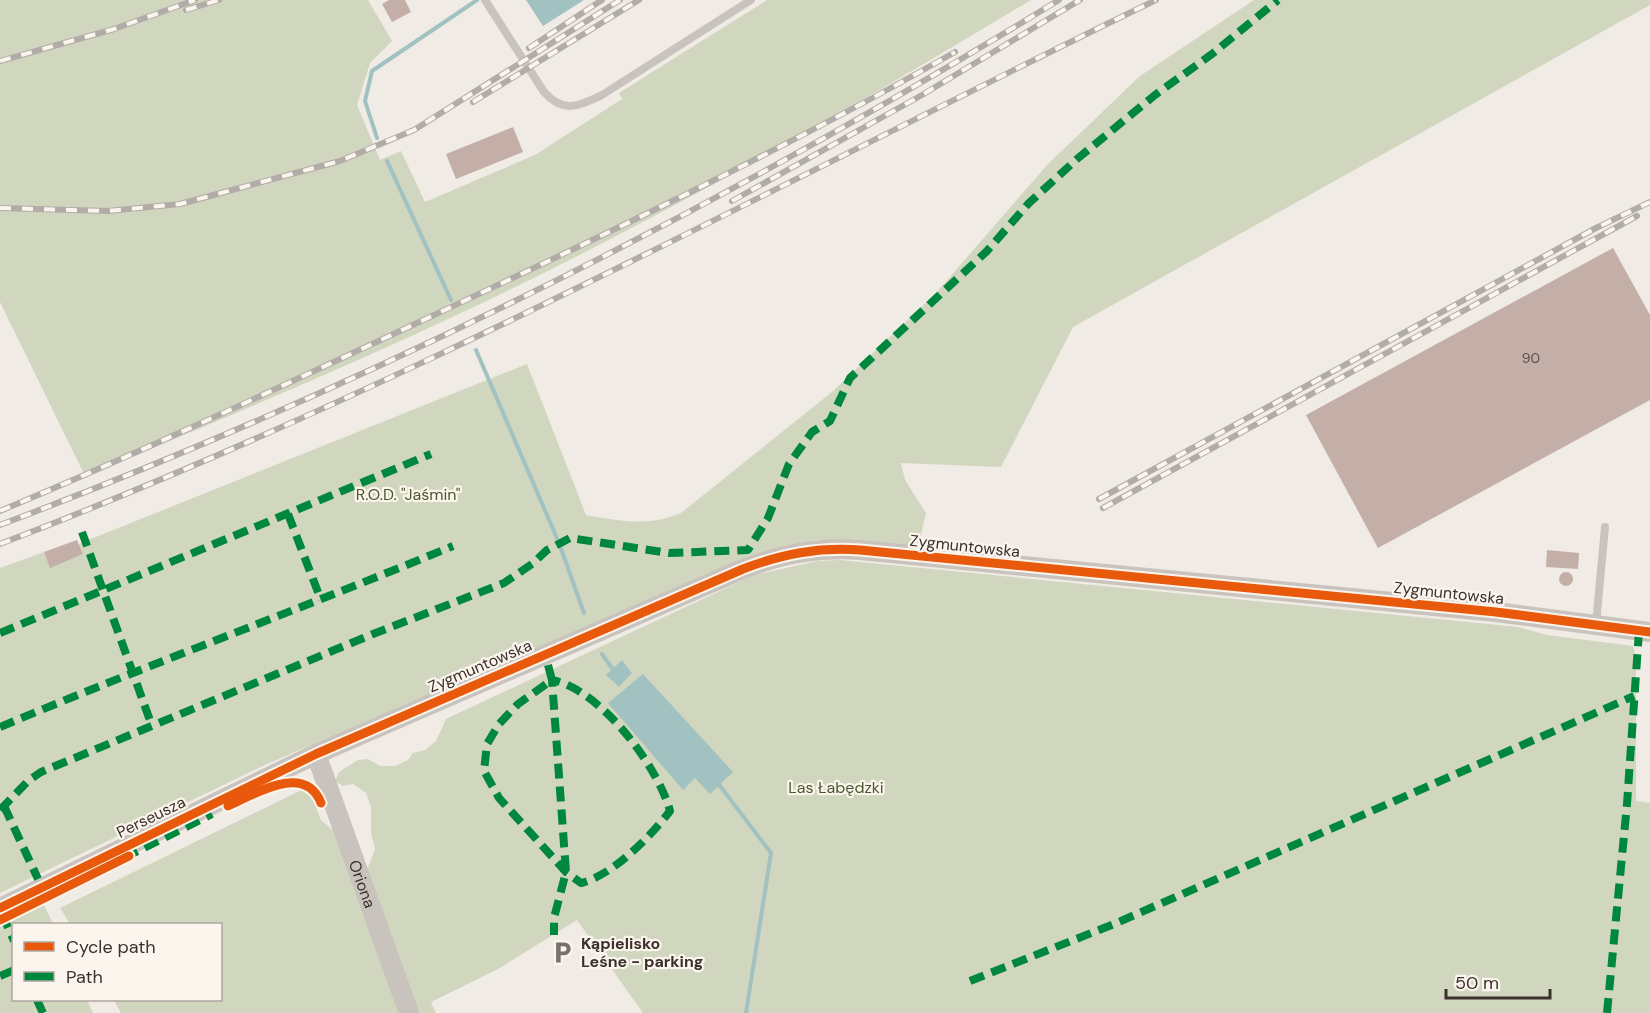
<svg xmlns="http://www.w3.org/2000/svg" width="1650" height="1013" font-family="'DM Sans',sans-serif">
<rect width="100%" height="100%" fill="#f0ebe5"/>
<!-- green -->
<g fill="#d1d6bf">
<path d="M0 0H368L392 41 370 63 357 105 380 160 401 151 425 202 535 155 622 99 619 93 767 0H1031C850 109 667 215 476 306 347 367 216 422 85 476L0 302Z"/>
<path d="M1254 0H1650V5L1073 327 1001 467 901 463 905 480 926 513 918 548 818 540 769 550 267 764 0 893V568L44 552 50 567 83 554 79 544 86 541 527 364 586 515C620 521 648 527 681 513L832 392 936 293 1048 164 1140 76Z"/>
<path d="M840 560 1518 627 1547 635 1633 646 1636 660V801L1650 803V1013H643L577 920 498 969 431 1002 436 1013H419L367 870 375 849 371 833V807L366 793 353 784 343 786 335 781 339 772 358 760 368 759 380 766H395L408 760 413 753 425 750 436 741 446 719 754 575 818 561Z"/>
<path d="M308 787 321 820 335 832 402 1013H121L114 1000H220V924H70L60 908Z"/>
<path d="M44 905 53 924H14V1000H87L93 1013H0V927Z"/>
</g>
<!-- water -->
<g fill="#a1c2c1">
<path d="M526 0H584L543 26Z"/>
<path d="M622 660 632 673 619 687 606 675Z"/>
<path d="M643 674 733 772 710 794 695 778 683 790 608 703Z"/>
</g>
<g fill="none" stroke-linecap="round" stroke-linejoin="round">
<!-- stream -->
<g stroke="#a1c2c1" stroke-width="4">
<path d="M377 138 365 101 372 71 477 0"/>
<path d="M387 161 451 300"/>
<path d="M476 350 559 543 584 613"/>
<path d="M602 654 614 671"/>
<path d="M717 782 771 853 746 1013"/>
</g>
</g>
<!-- building -->
<g fill="#c3afa7">
<path d="M389 0H405L411 12 392 22 382 4Z"/>
<path d="M513 127 523 152 456 179 446 154Z"/>
<path d="M1613 248 1650 315V400L1378 548 1306 415Z"/>
<path d="M77 540 83 554 50 568 44 552Z"/>
<path d="M1547 550 1579 553 1578 569 1546 567Z"/>
<circle cx="1566" cy="579" r="7"/>
</g>
<g fill="none" stroke-linecap="round" stroke-linejoin="round">
<!-- service -->
<g stroke="#c9c3be" stroke-width="8">
<path d="M485 0 544 92C564 114 578 106 602 95L751 0"/>
<path d="M1596 624 1605 527"/>
</g>
<!-- tertiary -->
<g stroke="#c9c3be" stroke-width="20">
<path id="s1" d="M316 754 409 1013"/>
<path d="M0 908 316 754 743 569C782 554 818 547 860 550L1496 612 1650 632"/>
</g>
<defs>
<g id="rail">
<path d="M186 10 219 0"/>
<path d="M529 48 602 0"/>
<path d="M0 61 114 29 195 0"/>
<path d="M473 102 639 0"/>
<path d="M732 201 922 95 1080 0"/>
<path d="M0 208 108 211 180 204 340 161 414 130 620 0"/>
<path d="M1099 499 1596 228 1650 202"/>
<path d="M1103 508 1637 216"/>
<path d="M0 511C146 450 289 383 432 316 609 233 785 149 955 52"/>
<path d="M0 525C369 386 723 206 1059 0"/>
<path d="M0 544C399 392 773 186 1156 0"/>
</g>
</defs>
<!-- rail casing -->
<use href="#rail" stroke="#b1aca8" stroke-width="6"/>
<!-- rail -->
<use href="#rail" stroke="#fbf5ee" stroke-width="4" stroke-dasharray="11" stroke-linecap="butt"/>
<!-- quiet -->
<g stroke="#00873e" stroke-width="8" stroke-dasharray="15 8" stroke-linecap="butt">
<path d="M288 514 321 600"/>
<path d="M82 532 152 726"/>
<path d="M0 633 431 454"/>
<path d="M548 665 552 680 518 704 499 724 487 744 484 771 499 798 566 872 581 883C613 875 650 837 670 811 658 766 600 689 552 680L566 872 554 918V935"/>
<path d="M0 727C150 664 303 608 453 546"/>
<path d="M4 806 38 879"/>
<path d="M0 810 28 781 41 772 373 634 504 583 532 564 547 550 570 538 669 553 748 550 768 518 789 464 812 432 830 421 850 378 986 252 1029 203 1077 159 1155 95 1212 54 1278 0"/>
<path d="M124 858 212 814"/>
<path d="M2 914 14 941"/>
<path d="M0 976 14 970"/>
<path d="M970 981 1114 924 1634 696"/>
<path d="M37 1000 43 1013"/>
<path d="M1607 1013 1627 804 1639 631"/>
</g>
<defs>
<g id="cycleway">
<path d="M228 806C255 794 305 762 321 803"/>
<path d="M0 908 316 754 743 569C782 554 818 547 860 550L1496 612 1650 632"/>
<path d="M0 920 129 856"/>
</g>
</defs>
<!-- cycleway casing -->
<use href="#cycleway" stroke="#fbf5ee" stroke-width="13"/>
<!-- cycleway -->
<use href="#cycleway" stroke="#e8590c" stroke-width="9"/>
</g>
<!-- icons -->
<defs>
<symbol id="parking-bare" viewBox="-9 -9 18 18"><path d="M-3.5-5.5H1a3.5 3.5 0 0 1 0 7H-1V5.5H-3.5ZM-1-3.4V-.6H.8a1.4 1.4 0 0 0 0-2.8Z" fill="#7a716c" stroke="#fbf5ee" stroke-width="2.5" paint-order="stroke"/></symbol>
</defs>
<g fill-rule="evenodd">
<use href="#parking-bare" x="546" y="936" width="33" height="33"/>
</g>
<g text-anchor="middle" dominant-baseline="central" stroke-width="4.5" stroke-linejoin="round" paint-order="stroke">
<!-- number labels -->
<g font-size="14" fill="#5d504a">
<text x="1531" y="358">90</text>
</g>
<!-- park labels -->
<g font-size="16" fill="#4a5a2e" stroke="#fbf5ee">
<text x="408" y="494">R.O.D. "Jaśmin"</text>
<text x="836" y="787">Las Łabędzki</text>
</g>
<!-- street labels -->
<g font-size="16" fill="#3b302b" stroke="#fbf5ee">
<text transform="translate(965 546) rotate(6)">Zygmuntowska</text>
<text transform="translate(1449 593) rotate(6)">Zygmuntowska</text>
<text transform="translate(480 666) rotate(-23)">Zygmuntowska</text>
<text transform="translate(151 817) rotate(-26)">Perseusza</text>
<text stroke="none"><textPath href="#s1" startOffset="138">Oriona</textPath></text>
</g>
<!-- poi labels -->
<g font-size="16" font-weight="bold" fill="#3b302b" stroke="#fbf5ee" text-anchor="start">
<text x="581" y="943">Kąpielisko<tspan x="581" dy="18">Leśne - parking</tspan></text>
</g>
</g>
<!-- legend -->
<rect x="12" y="923" width="210" height="78" fill="#fbf5ee" stroke="#aea6a0" stroke-width="1.5"/>
<rect x="24" y="942" width="30" height="9" fill="#e8590c" stroke="#aea6a0" stroke-width="1.5"/>
<text x="66" y="953" font-size="18" fill="#3b302b">Cycle path</text>
<rect x="24" y="972" width="30" height="9" fill="#00873e" stroke="#aea6a0" stroke-width="1.5"/>
<text x="66" y="983" font-size="18" fill="#3b302b">Path</text>
<!-- scale -->
<path d="M1446 989v9h104v-9" fill="none" stroke="#3b302b" stroke-width="3"/>
<text x="1455" y="989" font-size="18" fill="#3b302b" stroke="#fbf5ee" stroke-width="4.5" paint-order="stroke">50 m</text>
</svg>
